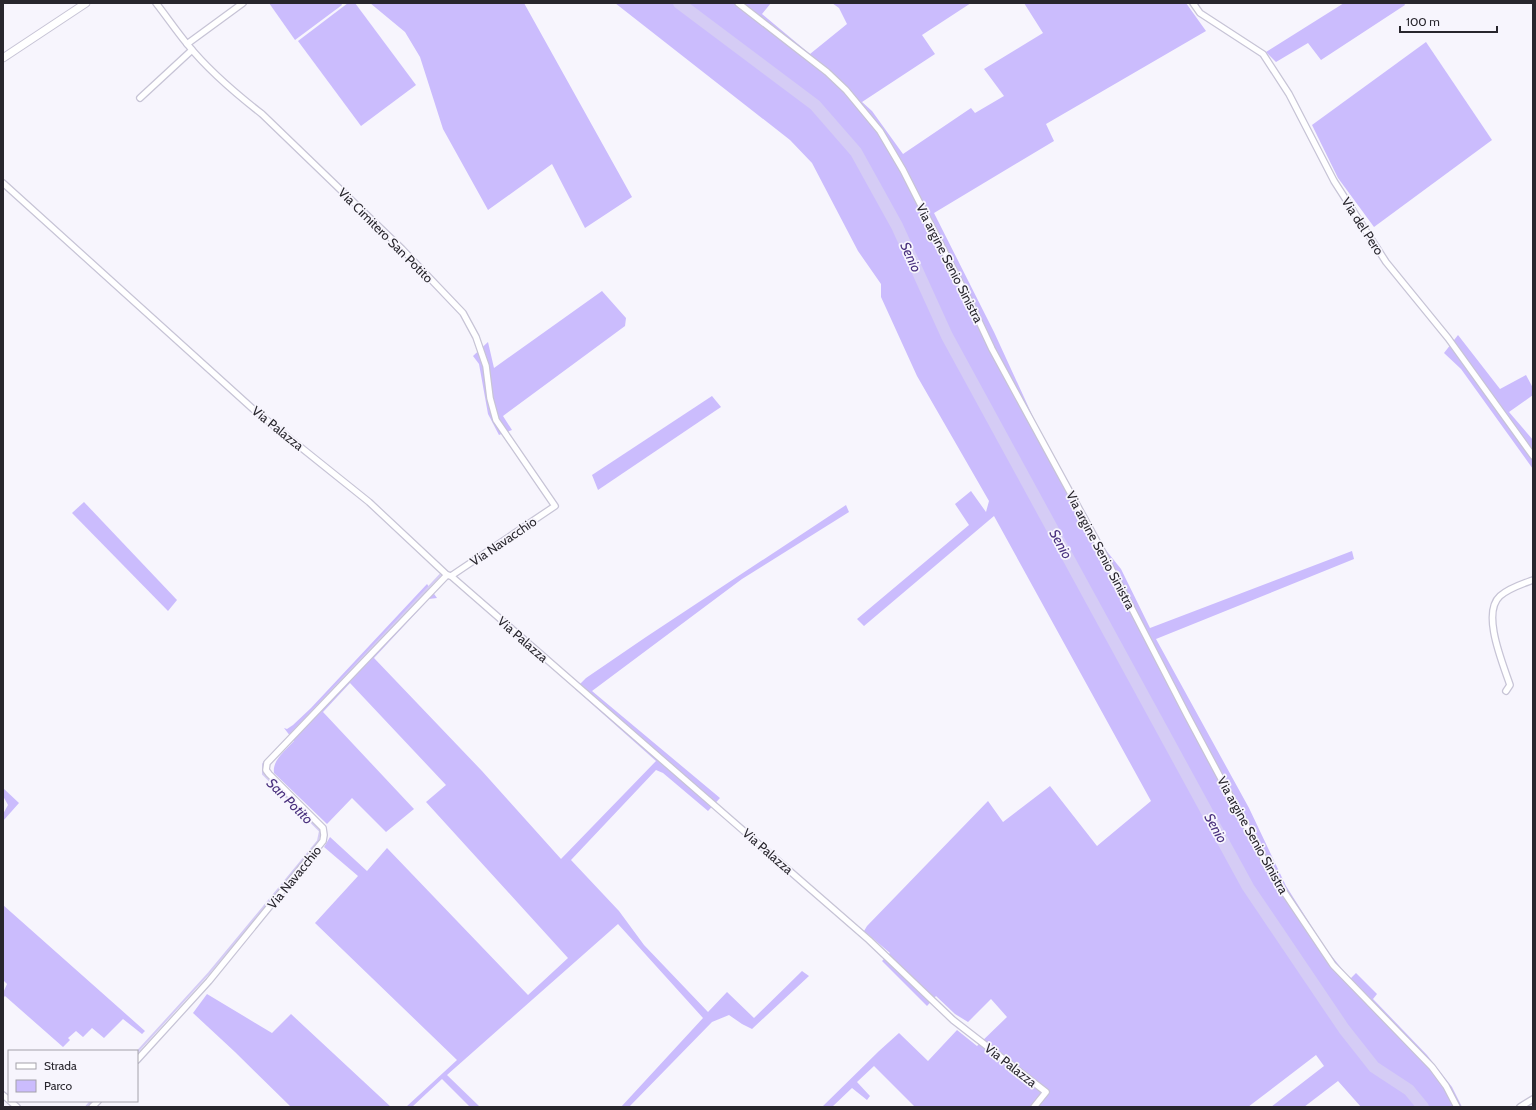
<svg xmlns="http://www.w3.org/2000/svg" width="1536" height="1110" font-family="Cabin,sans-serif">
<rect width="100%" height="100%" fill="#f7f5fd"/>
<!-- green -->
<g fill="#cbbcfd">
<path d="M269 3H341L342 5 295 40Z"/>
<path d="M348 3H355L416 85 361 126 298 41Z"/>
<path d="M370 3H524L632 197 585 228 552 164 488 210 443 129 420 57 405 32Z"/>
<path d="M615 3H771L762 14 810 54 847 24 839 8 832 3H971L922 35 935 54 862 102 872 111 903 154 971 108 975 113 1004 96 984 69 1043 33 1024 3H1186L1206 31 1046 124 1054 141 934 213 994 332 1074 506 1105 549 1121 569 1150 628 1352 551 1354 559 1156 639 1249 808 1286 886 1326 949 1350 979 1356 973 1377 994 1373 999 1427 1055 1452 1087 1462 1107H1361L1338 1081 1304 1107H1271L1324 1066 1316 1055 1248 1107H915L874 1066 857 1082 870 1096 867 1100 852 1088 832 1107H822L879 1051 899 1033 928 1061 957 1030 977 1046 1007 1017 991 999 968 1022 955 1014 936 996 927 1006 882 961 890 953 864 931 867 926 988 801 1003 822 1050 786 1097 846 1151 801 994 516 864 626 857 619 969 525 955 504 971 491 986 512 989 501 917 376 881 297V284L858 251 812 163 790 140Z"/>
<path d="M1344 3H1404L1405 5 1321 60 1308 43 1276 62 1266 52Z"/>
<path d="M1426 42 1492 140 1374 227 1338 178 1312 125Z"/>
<path d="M602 291 626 318 625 326 503 416 512 430 499 435 488 414 479 364 473 356 488 342 494 368Z"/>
<path d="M1458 335 1500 389 1526 375 1533 388V395L1509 412 1533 440V469L1461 369 1444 353Z"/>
<path d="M712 396 721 407 598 490 592 475Z"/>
<path d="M84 502 177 600 168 611 72 513Z"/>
<path d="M846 505 849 512 742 579 592 691 720 798 708 811 663 773 656 770 571 860 619 911 644 945 708 1012 727 992 754 1018 802 971 809 976 752 1029 742 1024 729 1015 712 1022 629 1107H621L703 1018 618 924 447 1075 480 1107H470L442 1079 412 1107H406L457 1060 315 923 358 876 324 847 330 837 367 871 387 848 528 995 568 958 426 802 446 785 350 683 323 712 414 809 386 832 352 798 327 824 274 773C272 760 286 750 294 741L284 728 287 729 293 725 311 708 427 584 437 598 429 599 374 658 482 771 561 859 656 761 575 689 586 678 646 637Z"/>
<path d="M3 788 19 803 3 821V814L8 805 3 796Z"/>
<path d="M3 905 145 1031 142 1034 123 1019 104 1038 92 1028 83 1037 76 1031 68 1038 70 1040 63 1047 5 996 3 998V993L7 984 3 980Z"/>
<path d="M207 994 272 1033 291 1014 391 1107H291L235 1052 193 1013Z"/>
</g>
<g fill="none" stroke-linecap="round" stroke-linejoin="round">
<!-- stream -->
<g stroke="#d5ccf5" stroke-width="2">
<path d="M290 735 440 575"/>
<path d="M137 1052 209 973 318 841 320 831 263 774V764L265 761"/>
<path d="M86 1107 91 1101"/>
</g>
<!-- river -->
<path stroke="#d5ccf5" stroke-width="12" d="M679 3 815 105 856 152 897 226 947 336 1248 887 1344 1029 1374 1067 1409 1090 1423 1107"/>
<defs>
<g id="minor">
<path d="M156 3C167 17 177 32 188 45 209 71 235 93 262 114L402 249 463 313 476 337 486 366 490 398 496 420 555 506 451 576"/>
<path d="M738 3 827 72 846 90 880 131 903 170 969 300 992 349 1101 549 1187 715 1272 874 1333 965 1432 1067 1446 1086 1457 1107"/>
<path d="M1193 3 1200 13 1263 54 1289 94 1334 181 1386 262 1448 338 1533 456"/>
<path d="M187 44 243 3"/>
<path d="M140 98 192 50"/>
<path d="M3 183 253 409 369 502 447 575 451 576 869 940 953 1020 1046 1092 1034 1107"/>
<path d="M1506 691 1510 685C1503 664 1481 613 1500 596 1509 588 1522 584 1533 580"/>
<path d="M137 1060 209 981 323 841 324 835 323 828 269 774 266 770 267 763 447 575"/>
<path d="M3 1095 9 1100"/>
<path d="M10 1101 17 1107"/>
<path d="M92 1107 98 1101"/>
<path d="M1520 1107 1533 1099"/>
</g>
<path id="tertiary" d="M3 58 86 3"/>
</defs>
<!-- minor casing -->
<use href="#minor" stroke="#c7c4d6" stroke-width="8"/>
<!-- tertiary casing -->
<use href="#tertiary" stroke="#c7c4d6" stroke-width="9"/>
<!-- minor -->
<use href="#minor" stroke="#fff" stroke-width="5.5"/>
<!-- tertiary -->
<use href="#tertiary" stroke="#fff" stroke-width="7"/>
</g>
<g text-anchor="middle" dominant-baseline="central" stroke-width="3.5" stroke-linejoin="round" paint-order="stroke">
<!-- street labels -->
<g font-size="13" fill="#28262d" stroke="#f7f5fd">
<text transform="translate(1363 226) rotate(57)">Via del Pero</text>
<text transform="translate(386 235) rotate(45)">Via Cimitero San Potito</text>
<text transform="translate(950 263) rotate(63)">Via argine Senio Sinistra</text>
<text transform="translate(278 428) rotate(39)">Via Palazza</text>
<text transform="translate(503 541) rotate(-34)">Via Navacchio</text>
<text transform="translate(1101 550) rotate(62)">Via argine Senio Sinistra</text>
<text transform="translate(523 639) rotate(41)">Via Palazza</text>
<text transform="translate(1253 835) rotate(61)">Via argine Senio Sinistra</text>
<text transform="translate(768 851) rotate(41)">Via Palazza</text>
<text transform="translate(294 877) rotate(-51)">Via Navacchio</text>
<text transform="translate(1011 1065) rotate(38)">Via Palazza</text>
</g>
<!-- water labels -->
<g font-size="14" font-style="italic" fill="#4a317e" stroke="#f7f5fd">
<text transform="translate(911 257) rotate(66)">Senio</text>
<text transform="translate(1061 544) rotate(61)">Senio</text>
<text transform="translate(290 801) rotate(45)">San Potito</text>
<text transform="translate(1216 828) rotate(61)">Senio</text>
</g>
</g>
<!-- border -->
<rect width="1536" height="1110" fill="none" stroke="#28262d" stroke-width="8"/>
<!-- legend -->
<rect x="8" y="1050" width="130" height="52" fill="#f7f5fd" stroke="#a4a2aa"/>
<rect x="16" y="1063" width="20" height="6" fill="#ffffff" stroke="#a4a2aa"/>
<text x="44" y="1070" font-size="12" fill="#28262d">Strada</text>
<rect x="16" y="1080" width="20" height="12" fill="#cbbcfd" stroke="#a4a2aa"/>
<text x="44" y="1090" font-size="12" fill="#28262d">Parco</text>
<!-- scale -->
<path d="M1400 26v6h97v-6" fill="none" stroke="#28262d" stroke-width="2"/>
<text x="1406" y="26" font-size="12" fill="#28262d" stroke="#f7f5fd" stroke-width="3" paint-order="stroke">100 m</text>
</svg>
